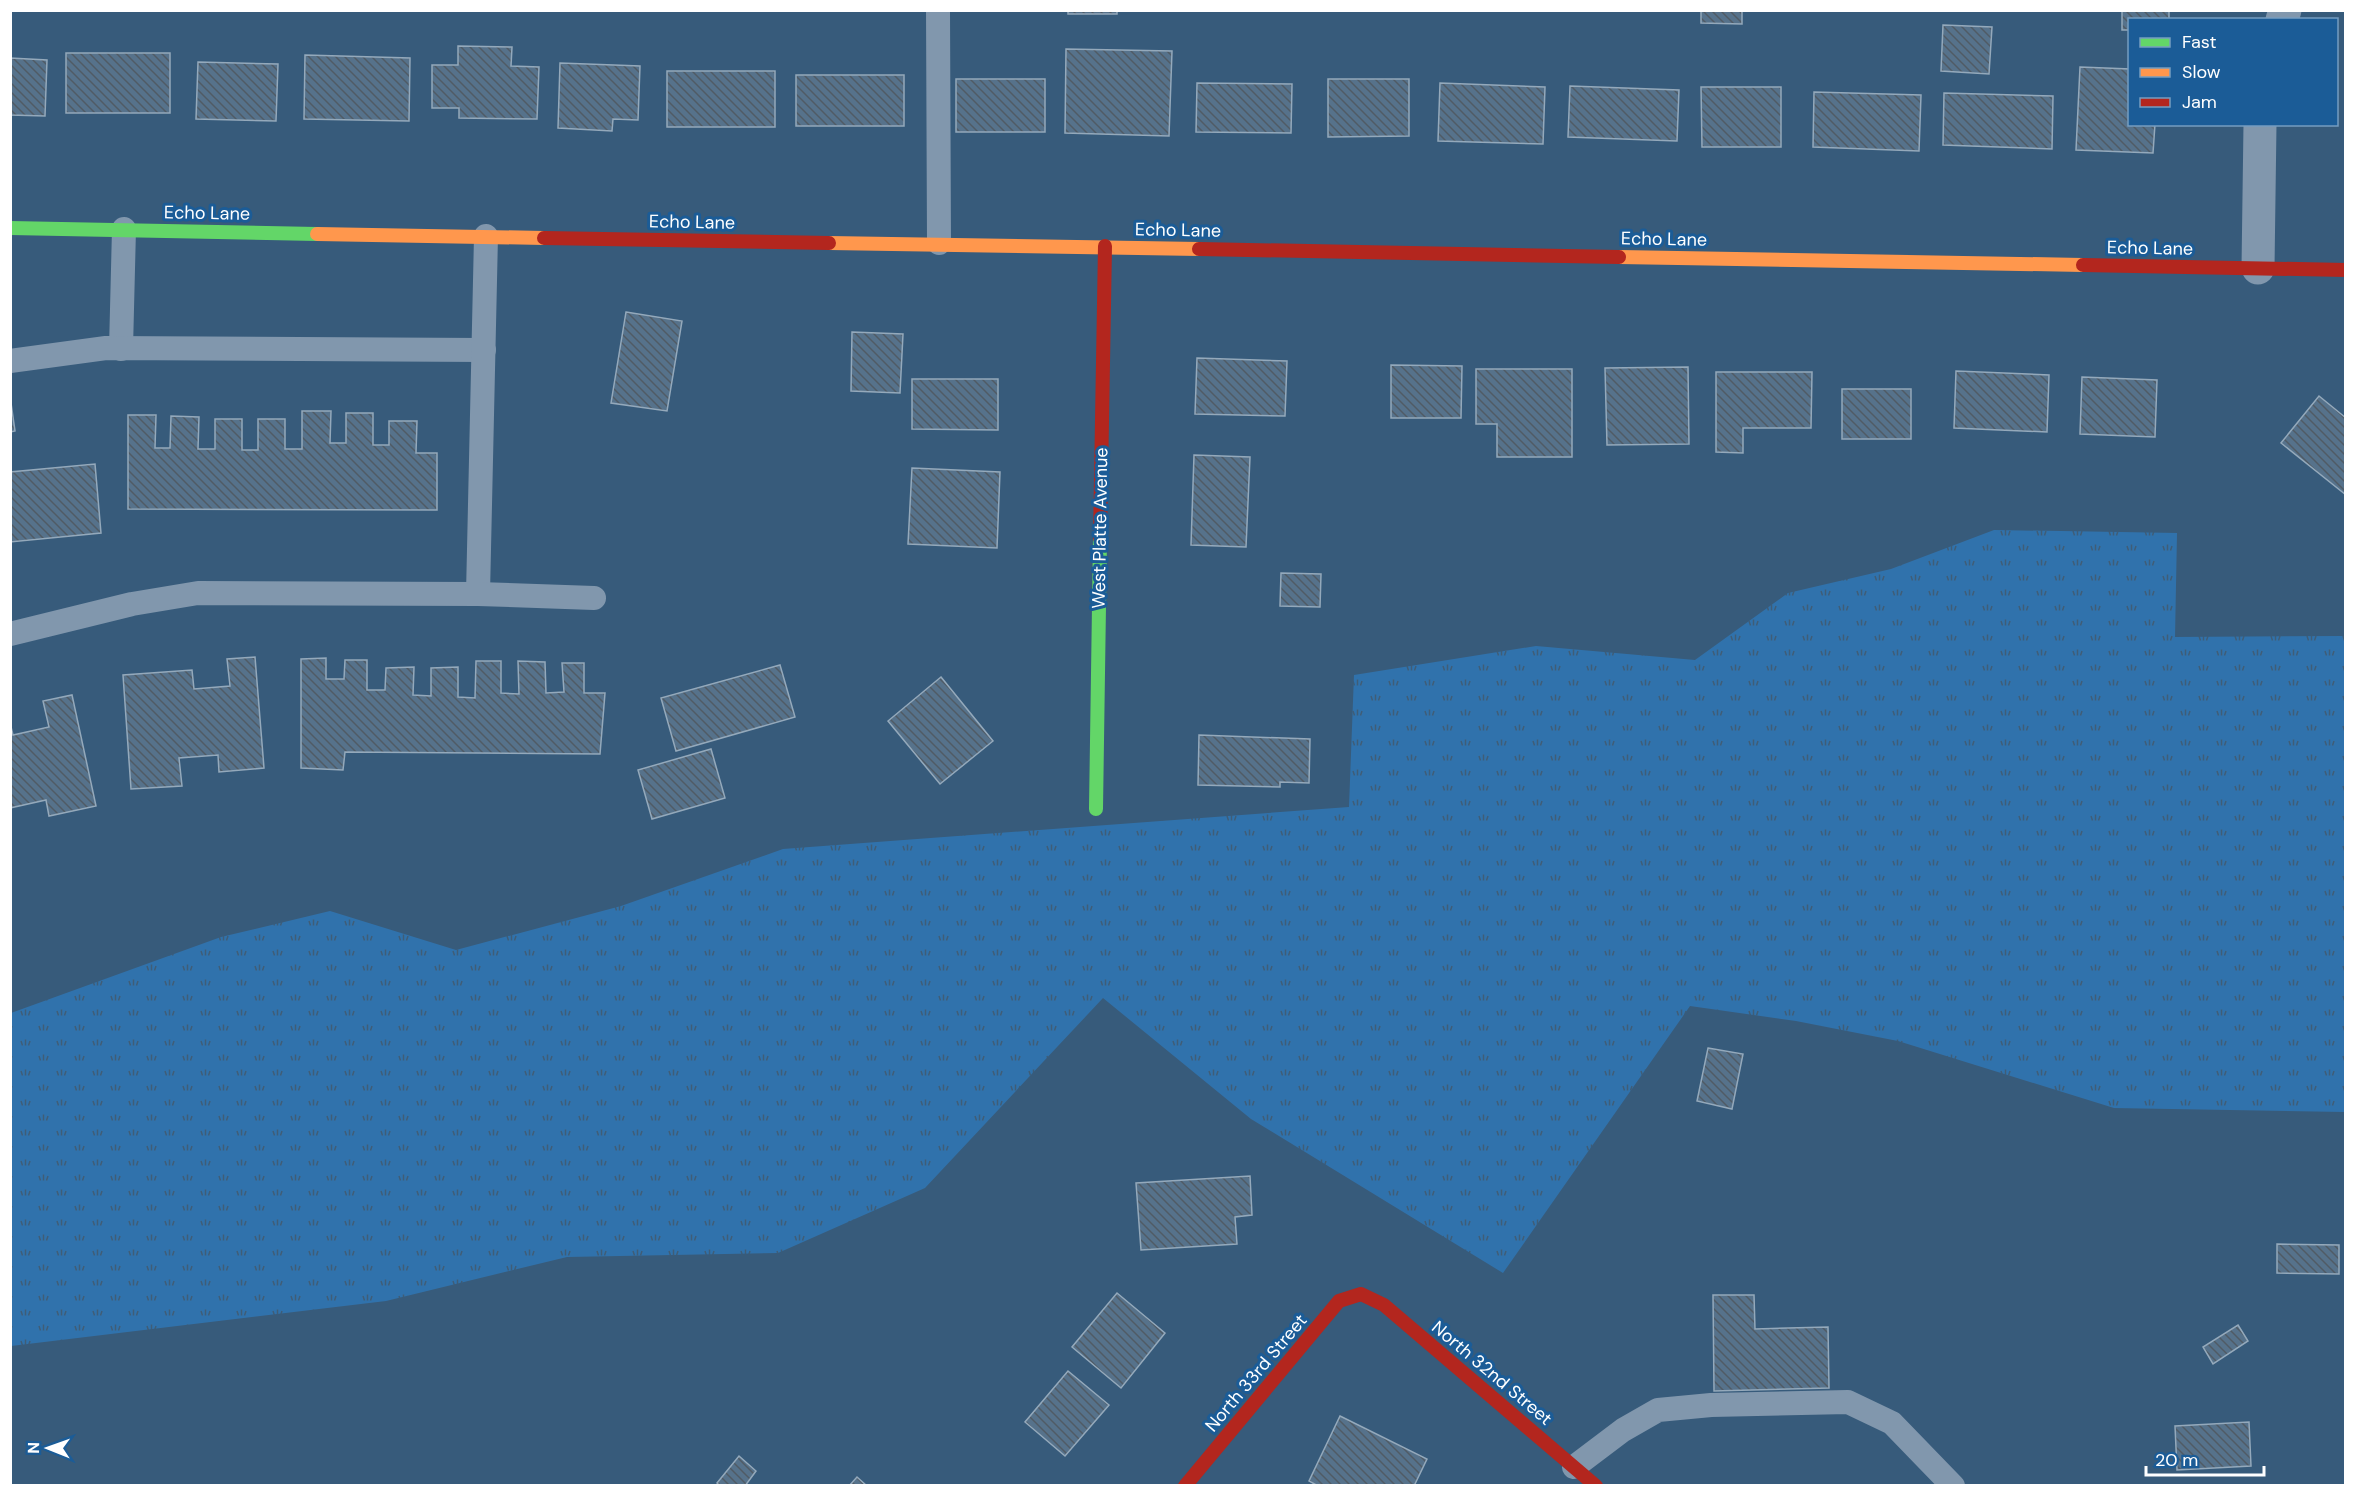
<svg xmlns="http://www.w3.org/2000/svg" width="2356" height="1496" font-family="'DM Sans',sans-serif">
<defs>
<pattern id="grass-tufts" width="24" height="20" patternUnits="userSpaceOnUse" patternTransform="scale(1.5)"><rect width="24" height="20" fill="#3072ac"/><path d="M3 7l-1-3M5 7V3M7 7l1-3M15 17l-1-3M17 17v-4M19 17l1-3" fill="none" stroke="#3f5d77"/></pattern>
<pattern id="building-back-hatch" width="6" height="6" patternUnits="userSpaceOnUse" patternTransform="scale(1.5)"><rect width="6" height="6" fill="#56728b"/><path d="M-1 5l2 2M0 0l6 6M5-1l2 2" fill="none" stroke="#505b65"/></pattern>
</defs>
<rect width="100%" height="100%" fill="#375b7b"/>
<!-- grass -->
<path fill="url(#grass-tufts)" d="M1994 530 2177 533 2175 637 2345 636V1112L2114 1108 1898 1041 1796 1021 1690 1006 1503 1273 1251 1119 1103 998 925 1188 778 1253 567 1257 386 1301 11 1346V1013L221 937 330 911 456 950 621 906 783 849 1349 807 1354 675 1536 646 1695 660 1788 593 1891 569Z"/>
<!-- building -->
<g fill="url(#building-back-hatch)" stroke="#94a9bb" stroke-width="1.5">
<rect x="1068" y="10" width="49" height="4"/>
<path d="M1701 10H1742V24L1701 23Z"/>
<path d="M2122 10H2169V20H2130V30H2122Z"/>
<path d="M1943 25 1992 27 1989 74 1941 71Z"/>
<path d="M458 46 512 47 511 66 539 67 537 119 459 118V108H432V65H458Z"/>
<path d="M1066 49 1172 51 1169 136 1065 133Z"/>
<rect x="66" y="53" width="104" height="60"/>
<path d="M305 55 410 58 409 121 304 119Z"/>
<path d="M10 58 47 60 45 116 10 115Z"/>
<path d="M198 62 278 64 276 121 196 119Z"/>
<path d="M560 63 640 66 638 120 613 119 612 131 558 128Z"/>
<path d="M2080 67 2130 69V124H2155L2153 153 2076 150Z"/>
<rect x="667" y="71" width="108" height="56"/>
<rect x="796" y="75" width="108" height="51"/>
<rect x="956" y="79" width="89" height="53"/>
<path d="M1328 79H1409V136L1328 137Z"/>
<path d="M1197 83 1292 84 1291 133 1196 132Z"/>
<path d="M1440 83 1545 87 1543 144 1438 141Z"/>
<path d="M1570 86 1679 90 1677 141 1568 137Z"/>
<path d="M1701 87H1781V147H1702Z"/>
<path d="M1814 92 1921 95 1919 151 1813 147Z"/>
<path d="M1944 93 2053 96 2052 149 1943 145Z"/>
<path d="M626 312 682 321 667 411 611 403Z"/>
<path d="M852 332 903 334 900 393 851 391Z"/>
<path d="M1197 358 1287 361 1285 416 1195 414Z"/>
<path d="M1391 365 1462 366 1461 418H1391Z"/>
<path d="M1688 367 1689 444 1607 445 1605 368Z"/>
<path d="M1476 369H1572V457H1497V424H1476Z"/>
<path d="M1956 371 2049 375 2047 432 1954 428Z"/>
<path d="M1716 372H1812L1811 428H1743V453L1716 452Z"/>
<path d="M2082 377 2157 380 2155 437 2080 434Z"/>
<path d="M912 379H998V430L912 429Z"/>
<rect x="1842" y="389" width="69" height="50"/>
<path d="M10 396 15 431 10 432Z"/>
<path d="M2319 396 2346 418V495L2281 443Z"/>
<path d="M302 411H331L330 443H346V413H373V445H389V421H417L416 453H437V510L128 509V415H156L155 448H170L171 416 199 417 198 449H215V419H242V450H258V419H285V449H302Z"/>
<path d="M1194 455 1250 457 1246 547 1191 545Z"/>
<path d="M95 464 101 533 10 542V472Z"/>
<path d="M912 468 1000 472 997 548 908 544Z"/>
<path d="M1281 573 1321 574 1320 607 1280 606Z"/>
<path d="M255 657 264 768 219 772 218 755 179 758 182 786 131 789 123 675 192 670 194 689 230 686 227 659Z"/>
<path d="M326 658V679H344L345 660H367V690H385L386 668 414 667 413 695 431 696V668L458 667V697L475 698 476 661H501V693L519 694 518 661 545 662 546 693 564 692 562 663H584V693H605L600 754 345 752 343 770 301 768V659Z"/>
<path d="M780 665 795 717 676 751 661 698Z"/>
<path d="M941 677 993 741 940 784 888 721Z"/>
<path d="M72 695 96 806 49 816 46 800 10 808V723L13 735 49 727 43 701Z"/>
<path d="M1199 735 1310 739 1309 783 1280 782V787L1198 785Z"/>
<path d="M711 749 725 798 652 819 638 770Z"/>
<path d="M1708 1048 1743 1054 1732 1109 1697 1101Z"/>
<path d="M1250 1176 1252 1215 1235 1217 1237 1244 1141 1250 1136 1183Z"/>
<path d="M2277 1244 2339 1245V1274L2277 1273Z"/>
<path d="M1117 1293 1165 1333 1121 1388 1072 1347Z"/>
<path d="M1713 1295H1754L1755 1329 1828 1327 1829 1388 1714 1391Z"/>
<path d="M2238 1325 2248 1341 2213 1364 2203 1347Z"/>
<path d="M1068 1371 1109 1405 1065 1456 1025 1422Z"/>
<path d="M1340 1416 1427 1459 1414 1486H1318L1309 1481Z"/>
<path d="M2249 1422 2251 1466 2177 1470 2175 1426Z"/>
<path d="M739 1456 756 1471 745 1486H720L717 1483Z"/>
<path d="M857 1477 867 1486H849Z"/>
</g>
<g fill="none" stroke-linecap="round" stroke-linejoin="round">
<!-- lane -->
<g stroke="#8197ad" stroke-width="24">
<path d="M938 10 939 243"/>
<path d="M121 349 124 229"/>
<path d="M10 361 106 348 484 350"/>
<path d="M478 594 486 236"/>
<path d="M10 634 132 604 198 593 478 594 594 598"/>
<path d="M1574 1467 1623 1430 1658 1410 1711 1405 1848 1402 1892 1423 1953 1486"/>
</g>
<!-- street -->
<g stroke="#8197ad" stroke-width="33">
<path d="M2282 20 2285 10"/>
<path d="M2258 268 2260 124"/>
</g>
<!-- fast -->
<g stroke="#63d668" stroke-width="14">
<path d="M10 228 317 234"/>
<path d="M1096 809 1100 538"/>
</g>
<!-- slow -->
<g stroke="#ff974d" stroke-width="14">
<path d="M317 234 544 238"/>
<path d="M829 243 1199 249"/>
<path d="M1619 257 2083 265"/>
</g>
<!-- jam -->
<g stroke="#b3261e" stroke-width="14">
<path d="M544 238 829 243"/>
<path d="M1199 249 1619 257"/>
<path d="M2083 265 2346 270"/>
<path d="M1100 538 1105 246"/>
<path d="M1185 1486 1339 1301 1361 1294 1384 1305 1596 1486"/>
</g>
</g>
<g text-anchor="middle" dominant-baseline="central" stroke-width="6" stroke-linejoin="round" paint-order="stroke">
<!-- street labels -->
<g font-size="18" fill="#fff" stroke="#1b5c97">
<text transform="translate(207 213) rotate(1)">Echo Lane</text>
<text transform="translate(692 222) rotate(1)">Echo Lane</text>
<text transform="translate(1178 230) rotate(1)">Echo Lane</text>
<text transform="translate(1664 239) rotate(1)">Echo Lane</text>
<text transform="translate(2150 248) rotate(1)">Echo Lane</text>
<text transform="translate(1100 528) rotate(-89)">West Platte Avenue</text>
<text transform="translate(1256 1373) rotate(-50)">North 33rd Street</text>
<text transform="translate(1492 1373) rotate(40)">North 32nd Street</text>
</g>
</g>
<!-- border -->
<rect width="2356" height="1496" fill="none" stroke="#ffffff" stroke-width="24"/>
<!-- legend -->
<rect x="2128" y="18" width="210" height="108" fill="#1b5c97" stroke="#769dc1" stroke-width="1.5"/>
<rect x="2140" y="38" width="30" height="9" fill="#63d668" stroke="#769dc1" stroke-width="1.5"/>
<text x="2182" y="48" font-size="18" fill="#ffffff">Fast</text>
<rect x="2140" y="68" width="30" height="9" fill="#ff974d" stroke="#769dc1" stroke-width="1.5"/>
<text x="2182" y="78" font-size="18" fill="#ffffff">Slow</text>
<rect x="2140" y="98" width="30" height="9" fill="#b3261e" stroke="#769dc1" stroke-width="1.5"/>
<text x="2182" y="108" font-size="18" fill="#ffffff">Jam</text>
<!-- north arrow -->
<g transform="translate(48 1448) rotate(271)" stroke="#1b5c97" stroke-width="4.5" paint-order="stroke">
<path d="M0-4.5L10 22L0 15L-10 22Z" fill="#ffffff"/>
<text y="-9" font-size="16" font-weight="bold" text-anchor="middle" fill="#ffffff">N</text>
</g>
<!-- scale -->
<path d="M2146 1466v9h118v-9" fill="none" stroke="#ffffff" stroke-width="3"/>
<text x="2155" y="1466" font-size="18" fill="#ffffff" stroke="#1b5c97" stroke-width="4.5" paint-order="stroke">20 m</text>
</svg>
